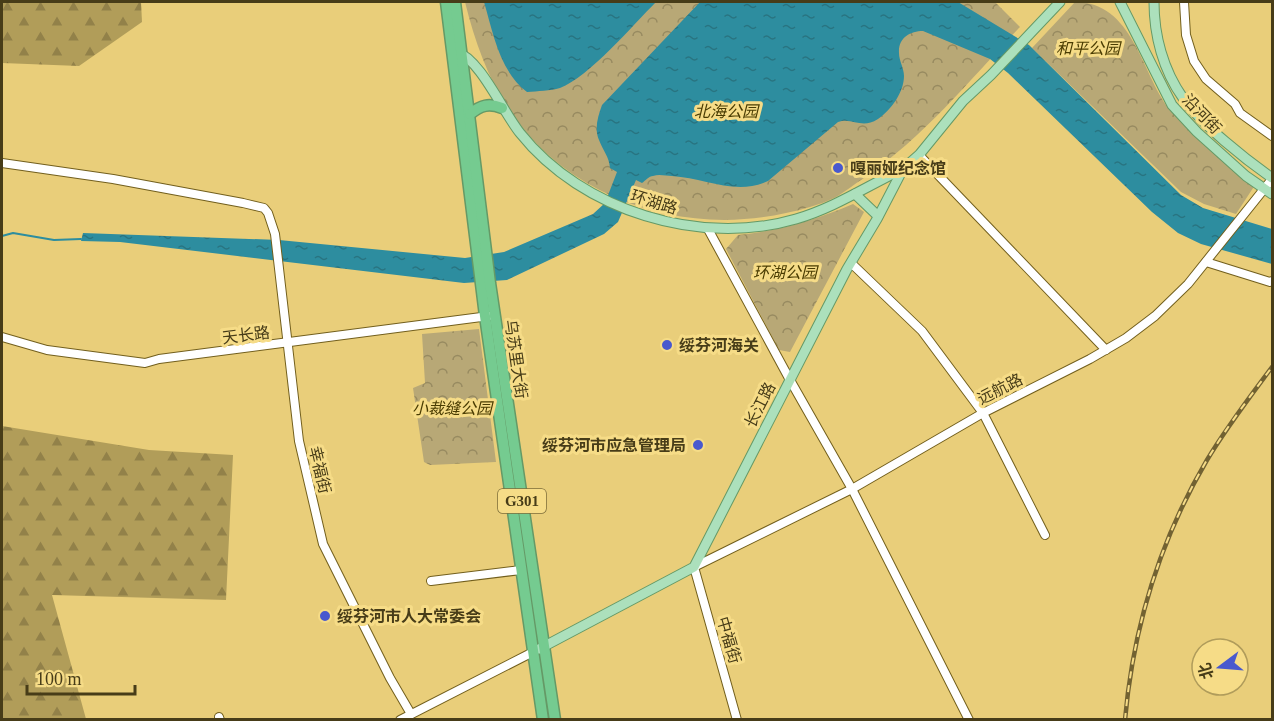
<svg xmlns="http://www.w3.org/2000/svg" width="1274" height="721" font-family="'Times New Roman','Noto Sans SC',serif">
<defs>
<pattern id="forest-firs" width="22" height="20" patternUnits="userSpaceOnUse" patternTransform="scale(1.5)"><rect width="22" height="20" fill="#b19d59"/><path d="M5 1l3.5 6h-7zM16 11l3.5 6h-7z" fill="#928149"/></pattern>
<pattern id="park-crowns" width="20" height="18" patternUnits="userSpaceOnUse" patternTransform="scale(1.5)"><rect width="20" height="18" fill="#b8a876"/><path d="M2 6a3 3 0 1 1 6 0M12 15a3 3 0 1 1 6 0" fill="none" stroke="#978a60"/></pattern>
<pattern id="water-ripples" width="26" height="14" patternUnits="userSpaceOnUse" patternTransform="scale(1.5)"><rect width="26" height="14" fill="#2d8d9f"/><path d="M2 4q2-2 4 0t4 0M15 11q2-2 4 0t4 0" fill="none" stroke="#287481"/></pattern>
</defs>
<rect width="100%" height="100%" fill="#e9ce7a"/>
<!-- forest -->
<g fill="url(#forest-firs)">
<path d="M2 2H141L142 22 79 66 2 63Z"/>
<path d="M2 426 149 450 233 455 226 600 52 595 86 719H2Z"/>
</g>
<!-- park -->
<g fill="url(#park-crowns)">
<path d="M465 2H995L1020 27C970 80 924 137 864 178 854 184 844 193 834 198 819 205 801 210 786 213 689 235 583 204 520 125 491 88 476 46 465 2Z"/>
<path d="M1075 2C1133 2 1141 72 1169 109 1174 115 1181 120 1186 125 1208 147 1231 166 1255 185L1236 214 1204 204 1181 192 1032 48Z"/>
<path d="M853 204 864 212 790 352 779 350 726 249 738 235C779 231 815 220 853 204Z"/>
<path d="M479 329 496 462 430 465 424 462 413 388 425 383 422 334Z"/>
</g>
<!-- water -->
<g fill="url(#water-ripples)">
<path d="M484 2H656C633 25 589 77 560 88 550 91 538 91 527 92 500 72 493 33 484 2Z"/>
<path d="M700 2H958L1029 45 1181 195 1203 208 1272 229V264L1201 244 1178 233 1152 212 1008 73 990 59 923 31C910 31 898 38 899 53 899 61 904 68 904 76 904 92 891 110 878 119 861 130 853 117 838 122L768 181C736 196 705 178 672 176 666 176 659 174 653 176 649 176 645 181 642 183L636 180 618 222 604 234 507 280 464 283 120 242 81 241 83 233 279 240 465 258 504 252 593 214 605 203 617 172 610 168C609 156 603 151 599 140 594 129 598 116 602 105Z"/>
</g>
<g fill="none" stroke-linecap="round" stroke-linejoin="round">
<!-- stream -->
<path stroke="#2d8d9f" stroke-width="2" d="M2 236 13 233 54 240 81 239"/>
<defs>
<g id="minor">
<path d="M1184 2 1186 35 1194 61 1206 79 1235 104 1240 113 1272 136"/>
<path d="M919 155 1106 350"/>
<path d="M2 163 113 179 243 203 264 208 268 213 275 234 299 441 323 544 390 678 411 714"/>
<path d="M708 229 790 380 852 489 969 720"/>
<path d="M1206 262 1270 282 1272 281"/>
<path d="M851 263 922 331 983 413 1045 535"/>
<path d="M2 337 47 350 145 363 159 359 489 316"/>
<path d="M431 581 521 570"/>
<path d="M219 717 220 720"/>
<path d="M400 720 533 652"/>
<path d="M737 720 694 567 852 489 983 413 1090 359 1126 338 1155 316 1188 284 1272 179"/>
</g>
<g id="major">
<path d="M1120 2 1172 105 1197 132 1246 176 1272 194"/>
<path d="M1154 2C1154 35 1163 70 1183 98 1202 125 1245 159 1272 178"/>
<path d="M457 52C480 59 503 112 520 133 582 211 700 247 796 219 834 208 867 186 903 169"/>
<path d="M855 194 878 216"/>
<path d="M539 649 694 567 847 269 877 219 903 169 919 155 963 101 991 75 1060 2"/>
</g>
<g id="highway">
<path d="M446 2 485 316 543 720"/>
<path d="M455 2 490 283 555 720"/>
<path d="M470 114C481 105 489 103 502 108"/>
</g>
</defs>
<!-- minor casing -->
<use href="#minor" stroke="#725f1d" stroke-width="10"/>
<!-- major casing -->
<use href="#major" stroke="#659966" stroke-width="11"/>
<!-- highway casing -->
<use href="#highway" stroke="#659966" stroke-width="13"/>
<!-- minor -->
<use href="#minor" stroke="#fff" stroke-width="8"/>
<!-- major -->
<use href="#major" stroke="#ace0bc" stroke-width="9"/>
<!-- highway -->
<use href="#highway" stroke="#75cb90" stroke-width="10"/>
<defs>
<path id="rail" d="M1125 720C1133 628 1160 540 1207 460 1226 428 1249 398 1272 367"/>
</defs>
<!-- rail casing -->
<use href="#rail" stroke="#726232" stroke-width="4.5"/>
<!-- rail -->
<use href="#rail" stroke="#f6dc87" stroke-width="2" stroke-dasharray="7" stroke-linecap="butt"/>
</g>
<!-- markers -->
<g fill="#4959ce" stroke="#f6dc87" stroke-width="2">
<circle cx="838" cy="168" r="6"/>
<circle cx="667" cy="345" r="6"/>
<circle cx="698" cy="445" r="6"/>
<circle cx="325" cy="616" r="6"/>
</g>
<g text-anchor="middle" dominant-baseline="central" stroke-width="6" stroke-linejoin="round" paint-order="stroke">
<!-- shield labels -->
<rect fill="#f6dc87" stroke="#7c6c39" stroke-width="1.5" x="498" y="489" width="48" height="24" rx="4.5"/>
<g font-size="15" font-weight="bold" fill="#473c18">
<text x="522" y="501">G301</text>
</g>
<!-- park labels -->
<g font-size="16" font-style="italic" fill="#4a3c02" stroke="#f6dc87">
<text x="1088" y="48">和平公园</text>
<text x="726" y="111">北海公园</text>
<text x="785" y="272">环湖公园</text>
<text x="452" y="408">小裁缝公园</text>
</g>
<!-- street labels -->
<g font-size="16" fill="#473c18" stroke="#f6dc87">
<text transform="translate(1202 114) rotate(46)">沿河街</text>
<text transform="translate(654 202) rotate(17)">环湖路</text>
<text transform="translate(246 335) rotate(-7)">天长路</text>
<text transform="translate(516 359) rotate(82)">乌苏里大街</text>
<text transform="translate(1000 389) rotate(-27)">远航路</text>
<text transform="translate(760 405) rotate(-63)">长江路</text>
<text transform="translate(320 470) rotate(77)">幸福街</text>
<text transform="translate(729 640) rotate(74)">中福街</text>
</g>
<!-- poi labels -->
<g font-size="16" font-weight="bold" fill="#473c18" stroke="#f6dc87" text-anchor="start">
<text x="850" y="168">嘎丽娅纪念馆</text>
<text x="679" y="345">绥芬河海关</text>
<text x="686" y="445" text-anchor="end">绥芬河市应急管理局</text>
<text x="337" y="616">绥芬河市人大常委会</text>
</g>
</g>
<!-- border -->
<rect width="1274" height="721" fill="none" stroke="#473c18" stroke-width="6"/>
<!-- north arrow -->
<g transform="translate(1220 667) rotate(254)"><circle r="28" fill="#f6dc87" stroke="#b09c5b" stroke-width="1.5"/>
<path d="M0-4.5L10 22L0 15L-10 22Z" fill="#4959ce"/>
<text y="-9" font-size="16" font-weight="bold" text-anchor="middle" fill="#473c18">北</text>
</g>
<!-- scale -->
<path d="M27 685v9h108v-9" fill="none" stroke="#473c18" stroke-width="3"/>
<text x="36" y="685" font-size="18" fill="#473c18" stroke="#f6dc87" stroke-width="4.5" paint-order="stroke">100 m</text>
</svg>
